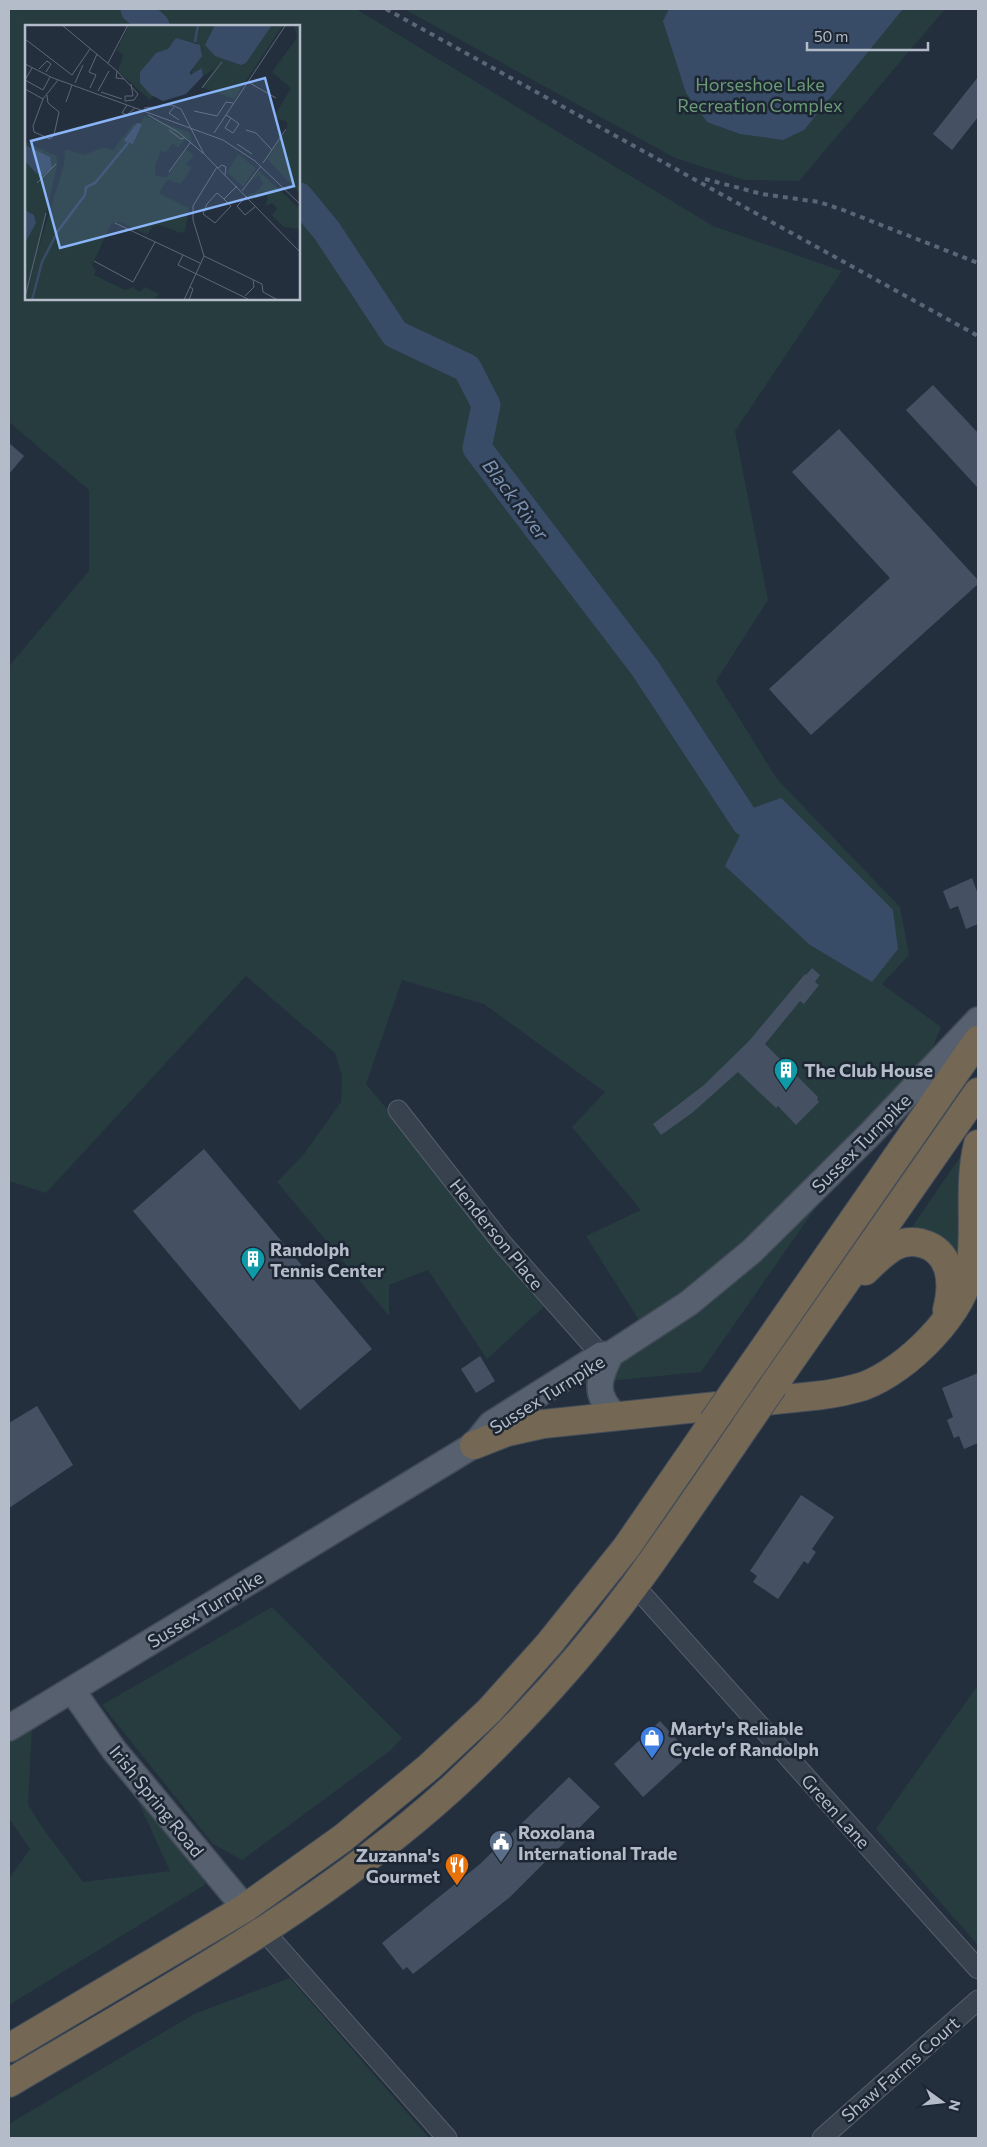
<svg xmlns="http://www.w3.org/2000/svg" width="987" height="2147" font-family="Commissioner,sans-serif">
<rect width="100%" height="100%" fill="#242f3e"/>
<!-- green -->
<g fill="#263c3f" fill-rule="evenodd">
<path d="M9 9H356L713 226 842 271 735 431 768 600 716 681 777 779 900 907 909 955 882 984 941 1027 927 1061 846 1164 701 1372 567 1385 647 1333 586 1236 641 1210 572 1127 605 1092 484 1004 402 980 366 1084 548 1303 487 1359 428 1270 389 1285V1316L277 1182 304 1154 341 1102 342 1076 335 1053 246 976 46 1193 9 1181V666L89 571V490L9 422ZM26 26H299V299H26Z"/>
<path d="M404 9H945L799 181 744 180 675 158Z"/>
<path d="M967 1147 963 1262 912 1227Z"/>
<path d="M272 1607 402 1738 391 1750 242 1860 213 1844 102 1705Z"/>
<path d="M978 1685V1945L876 1829Z"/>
<path d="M32 1728 28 1805 44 1830 83 1882 170 1871 132 1788 193 1860 206 1884 9 2005V1879L30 1849 9 1818V1743Z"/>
<path d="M290 1978 429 2138H9V2124L194 2014Z"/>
</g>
<!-- water -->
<g fill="#394c67">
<path d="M669 9H903L804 130 783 140 740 134 707 122 686 93 663 21Z"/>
<path d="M781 798 893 910 898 949 872 982 810 945 725 866 753 808Z"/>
</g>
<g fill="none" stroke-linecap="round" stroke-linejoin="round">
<!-- river -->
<g stroke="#394c67" stroke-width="29">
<path d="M135 9 155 26"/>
<path d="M299 197 327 231 395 334 467 368 486 405 477 448 645 668 746 822"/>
</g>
</g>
<!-- building -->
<g fill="#455162">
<path d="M978 77V117L952 150 933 134Z"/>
<path d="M933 385 978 433V488L906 410Z"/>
<path d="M839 429 978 580V584L811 735 769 689 890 578 792 472Z"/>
<path d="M9 443 24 456 9 474Z"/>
<path d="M972 878 978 894V924L966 929 958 906 950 909 943 891Z"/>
<path d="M812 968 820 975 815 982 819 985 804 1004 800 1001 765 1044 818 1097 817 1099 819 1102 796 1125 778 1106 776 1108 738 1072 692 1113 661 1135 653 1124 704 1085 749 1041 805 974 806 975Z"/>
<path d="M204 1149 372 1349 300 1410 133 1211Z"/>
<path d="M480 1356 495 1381 476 1393 461 1369Z"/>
<path d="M978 1373V1443L964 1449 959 1436 954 1438 947 1420 953 1417 942 1388Z"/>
<path d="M37 1406 73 1465 9 1508V1423Z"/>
<path d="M801 1495 834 1517 812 1549 816 1552 808 1564 804 1561 778 1599 753 1582 757 1576 750 1571Z"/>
<path d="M660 1721 690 1754 643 1797 614 1764Z"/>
<path d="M569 1777 600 1807 510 1897 413 1974 407 1967 403 1970 382 1943 480 1864Z"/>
</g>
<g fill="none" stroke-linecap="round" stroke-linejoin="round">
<defs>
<g id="minor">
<path d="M398 1110 502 1243 601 1355"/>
<path d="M634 1585 978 1969"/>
<path d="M264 1931 447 2138"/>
<path d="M822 2138 978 2000"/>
</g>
<g id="major">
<path d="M611 1354C598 1379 593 1395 616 1416"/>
<path d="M72 1690 114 1750 245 1908"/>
<path d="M9 1728 474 1445 491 1424 601 1355 611 1354 689 1303 752 1251 871 1133 978 1020"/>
</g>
<g id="highway">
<path d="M865 1271C874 1262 884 1252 895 1246 903 1242 912 1241 921 1243 952 1251 954 1283 947 1310"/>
<path d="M773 1386 978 1092"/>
<path d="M735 1390 978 1040"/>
<path d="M474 1445 507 1432 543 1424 823 1395C837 1393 851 1390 864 1386 907 1370 966 1312 971 1265 976 1224 968 1184 978 1144"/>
<path d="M9 2048 245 1908 343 1838 429 1767 489 1711 549 1644 626 1548 713 1422"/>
<path d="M9 2083C161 1993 320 1908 452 1788 519 1726 581 1658 635 1585 675 1530 713 1474 751 1418"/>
</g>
</defs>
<!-- minor casing -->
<use href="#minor" stroke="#565f6c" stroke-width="21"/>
<!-- major casing -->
<use href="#major" stroke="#414a57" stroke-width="28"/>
<!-- highway casing -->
<use href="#highway" stroke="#434c59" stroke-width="30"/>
<!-- minor -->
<use href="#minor" stroke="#38414e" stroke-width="19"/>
<!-- major -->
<use href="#major" stroke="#56606e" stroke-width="25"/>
<!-- highway -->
<use href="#highway" stroke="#746855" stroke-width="28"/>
<!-- rail -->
<g stroke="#5a6575" stroke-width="4" stroke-dasharray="5 5" stroke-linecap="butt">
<path d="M386 9 978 336"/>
<path d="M705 179 762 194 819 202 843 210 978 263"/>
</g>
<defs>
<g id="highway-bridge">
<path d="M751 1418 773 1386"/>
<path d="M713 1422 735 1390"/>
</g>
</defs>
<!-- highway-bridge casing -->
<use href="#highway-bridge" stroke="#434c59" stroke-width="30" stroke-linecap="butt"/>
<!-- highway-bridge -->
<use href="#highway-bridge" stroke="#746855" stroke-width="28"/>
</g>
<!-- icons -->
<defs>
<symbol id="building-pin" viewBox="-11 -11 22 30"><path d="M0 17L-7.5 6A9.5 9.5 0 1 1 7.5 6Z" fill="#0f9aa8" stroke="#1d2633"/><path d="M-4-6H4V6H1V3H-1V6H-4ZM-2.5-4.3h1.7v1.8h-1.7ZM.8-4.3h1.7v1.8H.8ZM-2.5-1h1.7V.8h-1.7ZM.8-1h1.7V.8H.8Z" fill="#fff"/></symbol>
<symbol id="shop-pin" viewBox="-11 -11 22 30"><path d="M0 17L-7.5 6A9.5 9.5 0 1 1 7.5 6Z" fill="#3f7fe0" stroke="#1d2633"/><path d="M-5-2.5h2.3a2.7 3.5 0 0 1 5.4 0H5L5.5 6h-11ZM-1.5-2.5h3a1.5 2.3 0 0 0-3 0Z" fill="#fff"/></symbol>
<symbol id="civic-pin" viewBox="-11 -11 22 30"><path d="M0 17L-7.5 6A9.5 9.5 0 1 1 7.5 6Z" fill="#5c6f8a" stroke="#1d2633"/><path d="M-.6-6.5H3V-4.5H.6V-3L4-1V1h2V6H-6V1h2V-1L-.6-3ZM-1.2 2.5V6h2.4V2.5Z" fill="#fff"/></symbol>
<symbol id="restaurant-pin" viewBox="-11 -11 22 30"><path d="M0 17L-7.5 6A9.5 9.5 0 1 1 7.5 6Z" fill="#e8710a" stroke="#1d2633"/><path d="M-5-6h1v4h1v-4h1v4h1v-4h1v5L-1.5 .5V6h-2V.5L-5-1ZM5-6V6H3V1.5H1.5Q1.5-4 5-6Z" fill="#fff"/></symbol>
</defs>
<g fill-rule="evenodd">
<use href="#building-pin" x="772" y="1056" width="28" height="38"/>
<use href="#building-pin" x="239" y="1245" width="28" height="38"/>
<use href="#shop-pin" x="638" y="1724" width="28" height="38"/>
<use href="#civic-pin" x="487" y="1828" width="28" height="38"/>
<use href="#restaurant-pin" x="443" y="1851" width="28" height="38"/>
</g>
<g text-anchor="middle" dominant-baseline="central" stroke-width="5" stroke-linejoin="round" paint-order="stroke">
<!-- park labels -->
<g font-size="18" fill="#6b9a76" stroke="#1d2633">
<text x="760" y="84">Horseshoe Lake<tspan x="760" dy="21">Recreation Complex</tspan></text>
</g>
<!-- poi labels -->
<g font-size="18" font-weight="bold" fill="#b4bcc9" stroke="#1d2633" text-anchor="start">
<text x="804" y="1070">The Club House</text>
<text x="270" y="1249">Randolph<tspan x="270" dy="21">Tennis Center</tspan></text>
<text x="670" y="1728">Marty's Reliable<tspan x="670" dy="21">Cycle of Randolph</tspan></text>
<text x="518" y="1832">Roxolana<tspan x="518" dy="21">International Trade</tspan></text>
<text x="440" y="1855" text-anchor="end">Zuzanna's<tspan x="440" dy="21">Gourmet</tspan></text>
</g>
<!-- street labels -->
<g font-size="18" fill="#b4bcc9" stroke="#1d2633">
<text transform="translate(861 1143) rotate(-45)">Sussex Turnpike</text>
<text transform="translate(497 1234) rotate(51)">Henderson Place</text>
<text transform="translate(547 1394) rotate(-32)">Sussex Turnpike</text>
<text transform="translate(205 1609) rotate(-31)">Sussex Turnpike</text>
<text transform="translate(157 1801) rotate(51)">Irish Spring Road</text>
<text transform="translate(836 1811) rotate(48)">Green Lane</text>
<text transform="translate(900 2069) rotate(-41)">Shaw Farms Court</text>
</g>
<!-- water labels -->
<g font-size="19" font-style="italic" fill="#7c92b1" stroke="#1d2633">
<text transform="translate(516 499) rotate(53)">Black River</text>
</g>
</g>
<!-- overview -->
<g transform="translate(25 25)">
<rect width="275" height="275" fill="#242f3e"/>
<path d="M104 0H258L209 74 176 62 190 44 178 51 177 43 165 50 177 25 170 17 125 75 93 46 98 30 92 25ZM269 0 275 1V169L242 134 262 104V97L249 92 266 63 247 47 272 13ZM119 91 164 107 169 121 161 114 153 123 148 118 141 128 136 126 130 141V151L142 152 161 125 169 130 161 139 167 142 156 159 142 155 134 168 164 183 160 206 156 208 134 200 128 201 122 210 95 197 86 199 67 240 71 246 69 250 100 265 108 262 115 267 120 262 134 269 128 275H0V116L31 131 33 137 13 225 39 139 40 124 60 130 78 122 88 125 108 99 116 98ZM213 129 231 143 218 162 202 147ZM234 146 275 184V204L259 202 247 190 252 184 247 178 240 181 243 173 241 168 236 166 228 175 223 169 231 167 238 159 234 150 226 157Z" fill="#263c3f"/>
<path d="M190 0H247L221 38 216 40 190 31 180 20ZM151 13 175 20 177 31 165 47V50L177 43 178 51 161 69 138 76 126 70 115 58V47L131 28 143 24ZM112 98 117 99 108 119 101 117 99 115ZM0 120 25 132 27 143 18 150 11 148 0 136ZM0 185 9 190 11 198 0 218Z" fill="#394c67"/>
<path fill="none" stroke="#394c67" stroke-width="2.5" d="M170 17 173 0M7 275 17 237 33 206 60 170 61 162 70 158 103 118"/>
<path fill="none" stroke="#5e6776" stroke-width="1" d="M37 0 92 46 113 69M0 14 47 50 65 24M83 38 103 0M0 39 28 53 198 115 230 136 275 179M7 43 0 55 18 65 25 52M14 44 22 36 26 39 21 47M92 46 91 53 99 54M223 57 251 73M50 58 58 40M65 63 71 50 64 47 72 29M177 63 197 37M0 64 18 74M73 66 84 46M76 67 97 74M22 70 23 78 34 87 29 110 25 114 9 107 8 101 18 74 33 55M100 76V71H108L106 59M100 76 109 75 113 69M41 77 47 60M102 80 97 88 102 90 110 83M149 82 144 88 154 95M119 83 147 80 156 84 179 129M169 86 192 91 201 77 208 78M123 90 153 107 179 129 275 227M201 90 206 93 214 99 208 108 200 103 206 93M144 105 156 114 159 113M221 105 231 108 247 125M189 108 260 1M212 119 227 129M238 138 261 104M193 143 197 140 201 142 200 150M144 147 165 118M12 158 31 139M217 166 236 141M222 171 212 181 220 190 231 181M199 174 206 181 190 198 178 189 182 179 192 168 199 174 212 161M90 198 175 238M158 230 153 240 225 275M179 231 168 195V181L192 142M179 231 237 259 238 267 253 275M69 236 108 257 130 217M220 271 229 262 228 255M0 272 21 188M159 275 179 231M164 275 168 264 165 262"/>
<path fill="#8ab4f8" fill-opacity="0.15" stroke="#8ab4f8" stroke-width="2.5" d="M240 53 269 161 35 223 6 116Z"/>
<rect width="275" height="275" fill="none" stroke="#b4bcc9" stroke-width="2.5"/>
</g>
<!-- border -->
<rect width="987" height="2147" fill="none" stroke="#b4bcc9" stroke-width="20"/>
<!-- north arrow -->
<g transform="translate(942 2102) rotate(105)" stroke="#1d2633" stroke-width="4" paint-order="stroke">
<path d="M0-4L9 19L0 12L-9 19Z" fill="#b4bcc9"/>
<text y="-8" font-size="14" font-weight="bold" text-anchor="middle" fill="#b4bcc9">N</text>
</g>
<!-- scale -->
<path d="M807 42v8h121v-8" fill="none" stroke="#b4bcc9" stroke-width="2.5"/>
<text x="814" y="42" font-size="15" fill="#b4bcc9" stroke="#1d2633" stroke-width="4" paint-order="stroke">50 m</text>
</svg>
